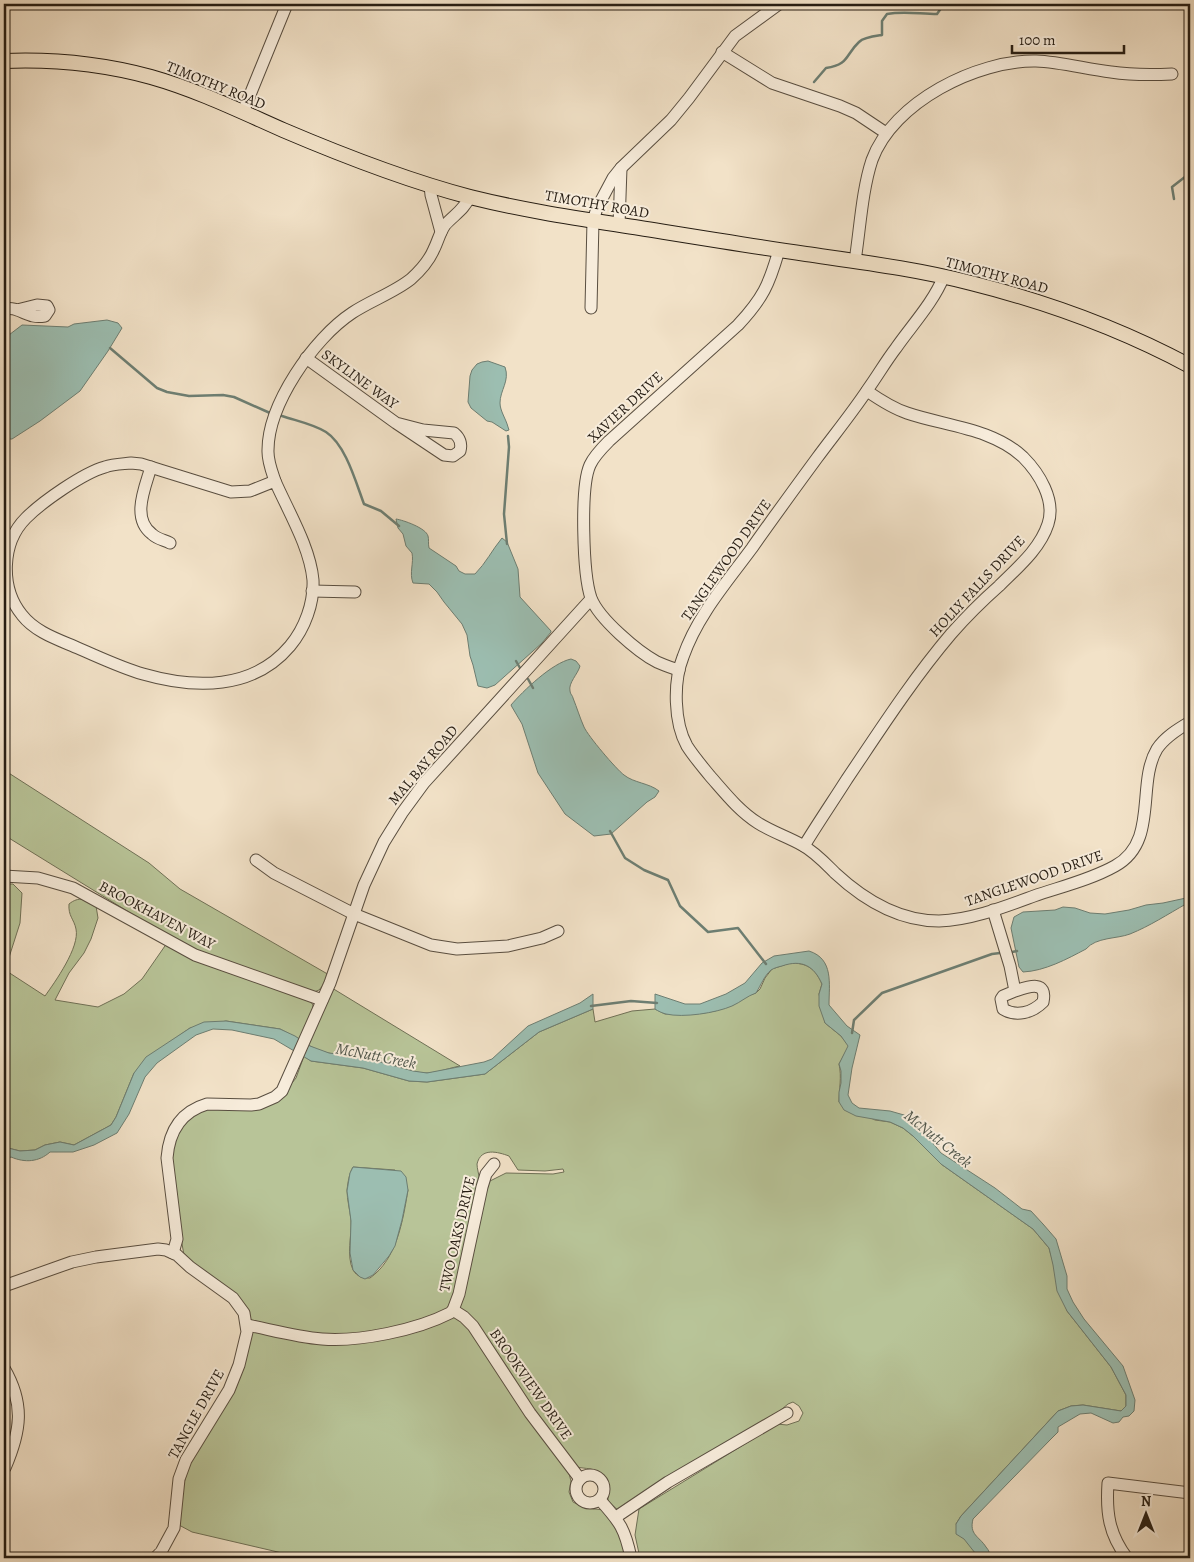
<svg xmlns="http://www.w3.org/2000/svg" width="1194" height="1562" font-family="Alegreya,serif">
<rect width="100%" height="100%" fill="#f2e2c8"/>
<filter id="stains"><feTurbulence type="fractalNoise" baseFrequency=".004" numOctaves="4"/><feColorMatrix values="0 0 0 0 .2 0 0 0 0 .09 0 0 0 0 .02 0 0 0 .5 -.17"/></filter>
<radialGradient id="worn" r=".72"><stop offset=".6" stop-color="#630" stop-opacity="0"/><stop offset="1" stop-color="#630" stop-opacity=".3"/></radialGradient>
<!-- green -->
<g fill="#b8c498" stroke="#6f7056" fill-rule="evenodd">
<path d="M4 770 149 863 180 889 331 976 319 990 314 992 198 952 153 927 4 835Z"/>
<path d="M4 884H13L22 893 20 923 5 970 45 996C55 982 80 947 76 929 74 919 68 916 69 904 79 896 86 899 96 906L98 918 91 939 84 953 69 973 55 1000 98 1007 124 994 142 979 167 943 308 998 313 1005 312 1012 301 1040 280 1029 226 1021 190 1028 173 1040 134 1073 116 1117 111 1125 74 1145 60 1142 45 1145 35 1150 20 1151 4 1147Z"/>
<path d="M790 963C807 963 815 968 822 984L819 994 825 1023 841 1036 849 1046 839 1064C842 1077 839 1089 839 1102L875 1120 890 1122 903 1128 913 1136 941 1164 1033 1229 1049 1248 1067 1311 1111 1367 1126 1395V1406L1121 1411 1083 1405 1071 1406 1058 1411 961 1516 956 1524 979 1558H640L635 1535 639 1509 766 1431 777 1424 787 1425 799 1421 803 1413 799 1406 793 1402 788 1404 777 1413 619 1511 608 1501C608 1487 606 1471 590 1469 585 1468 581 1468 577 1467L535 1416 466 1314 458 1306 488 1182 506 1173 553 1174 564 1172 563 1169 545 1171 518 1170 509 1156C498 1152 481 1147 477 1164 477 1168 479 1176 480 1180L455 1297 444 1314 395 1327 356 1335 301 1333 252 1320 184 1255 173 1194 169 1163 175 1132 183 1121 205 1109 283 1094 296 1078 304 1056 311 1061 363 1068 409 1081 427 1082 485 1074 539 1032 593 1009 595 1022 632 1011 655 1009 665 1014 704 1013 715 1011 733 1005 749 995 756 993 760 989 765 978 772 969ZM353 1167 395 1170 408 1190C403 1220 397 1259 370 1278 363 1278 357 1277 353 1270 346 1255 352 1236 351 1220 350 1210 347 1200 347 1190 348 1182 349 1174 353 1167Z"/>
<path d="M332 988 460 1066C449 1068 437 1073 426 1073 411 1073 396 1065 382 1061 359 1055 326 1058 307 1044Z"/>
<path d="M454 1317 459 1319 466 1325 568 1470 571 1481 569 1492 573 1502 585 1508 605 1510 619 1528 628 1558H331L316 1554 295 1556 192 1532 179 1525 183 1487 192 1454 226 1402 249 1334 255 1331 317 1342Z"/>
</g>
<!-- water -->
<g fill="#9cbeb1" stroke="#6d7e72">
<path d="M107 320 118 323 122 328 108 351 80 391 40 421 12 439H6L4 437 5 338 22 325 68 327 74 324Z"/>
<path d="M488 361 505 367C510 381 500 390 500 403 500 411 506 419 508 427L509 430 506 431 492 422 487 421 471 408 468 402 470 376 472 370 477 364 482 362Z"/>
<path d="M396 519C403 520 426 528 428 536 429 539 428 544 429 548L456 566 459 571 465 574H475C486 563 492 550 502 538L507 542 518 569 520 597 551 631V632L542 643 495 685 487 688 478 686 473 665 470 656 467 635 462 624 444 602 437 592 429 584 413 583C409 573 414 563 412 553L406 546 403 534 398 528Z"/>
<path d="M571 659 576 661 580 666C578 674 568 683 570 691 570 694 573 696 573 698 577 708 580 718 584 727 588 736 616 769 624 775 634 783 649 783 659 791L655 797 647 802 611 834 594 836 565 814 538 773 522 724 512 707 511 705C523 691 552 663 571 659Z"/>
<path d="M1190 895V899L1186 904C1168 914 1150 926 1130 934 1117 939 1096 937 1086 949 1067 959 1045 971 1023 972L1019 967 1011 928 1014 917 1023 912 1055 910 1063 907 1075 908 1090 913 1105 914 1129 910 1146 905 1163 903 1186 898Z"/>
<path d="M809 951C834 959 829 984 829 1005L847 1026 860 1035 852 1068 848 1095 852 1103 859 1108 890 1111 904 1115 917 1124 941 1153 995 1188 1022 1209 1031 1211 1043 1224 1056 1239 1067 1276V1289L1073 1302 1084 1319 1123 1366 1135 1400 1134 1411 1129 1416 1123 1417 1119 1422 1113 1423 1091 1413 1080 1414 1058 1427V1432L1050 1440 973 1519C969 1535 979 1536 986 1547 989 1550 990 1555 992 1558H979L964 1539 956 1534V1524L961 1516 1058 1411 1071 1406 1083 1405 1121 1411 1126 1406V1395L1111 1367 1067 1311 1057 1291 1053 1265 1049 1248 1033 1229 941 1164 913 1136 903 1128 890 1122 856 1116 844 1110 839 1102V1092L841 1083V1071L839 1064 848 1046 841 1036 825 1023 819 1006V994L822 984C814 966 802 959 782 966 778 967 774 968 771 970 764 976 761 985 756 993 747 996 741 1002 732 1006 716 1013 683 1018 666 1014 662 1013 658 1011 655 1009V994L685 1004H700L726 994 745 983 762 963 774 956Z"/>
<path d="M593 994V1009L539 1032 485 1074 427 1082 409 1081 363 1068 311 1061 274 1039 232 1030 213 1029 196 1035 157 1063 145 1077 129 1114 117 1133 94 1145 73 1152H50C39 1162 25 1163 11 1157L4 1160V1147L20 1151 35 1150 45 1145 60 1142 74 1145 111 1125 116 1117 134 1073 146 1057 190 1028 204 1022 226 1021 280 1029 295 1036 310 1046 329 1053 362 1057 413 1071 427 1073 484 1062 492 1059 528 1026 580 1003Z"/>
<path d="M353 1167 401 1171 406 1177 408 1190 402 1220 395 1246 389 1256 373 1275 365 1279 360 1277 353 1270 350 1253 351 1221 347 1191 350 1173Z"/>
</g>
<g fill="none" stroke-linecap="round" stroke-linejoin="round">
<!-- stream -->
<g stroke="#6d7e72" stroke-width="2.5">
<path d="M1186 4 1190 5"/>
<path d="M814 82 826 68C849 65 845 55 859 42 864 37 875 36 882 35V21L887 14C904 11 920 14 937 14L944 4"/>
<path d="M1174 199 1172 187 1190 173"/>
<path d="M110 348 157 388 167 392 189 396 223 395 234 397 270 413"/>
<path d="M282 416C297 421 313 424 326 432 346 445 356 483 364 504L381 511 399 526"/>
<path d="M507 544 504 514 509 447 508 436"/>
<path d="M516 661 520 668"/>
<path d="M528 679 533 688"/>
<path d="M610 831 625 858 644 870 668 880 680 906 708 932 738 928 766 964"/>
<path d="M1012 952 1017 951"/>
<path d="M591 1006 631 1001 657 1003"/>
<path d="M852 1033 854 1020 882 993 992 954 1000 953"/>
</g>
<defs>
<g id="minor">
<path d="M722 52 772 83 840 106 856 113 886 133"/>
<path d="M243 112 287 4"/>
<path d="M430 186 431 195 441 232"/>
<path d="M619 225 621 168"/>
<path d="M855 261C860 229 862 190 872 160 893 102 977 60 1036 61 1061 62 1086 69 1111 72 1131 75 1151 75 1172 74"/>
<path d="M944 276C933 303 912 325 896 348 886 361 878 375 868 389 852 413 834 435 817 458 795 488 773 518 752 548 727 582 697 616 683 657 673 682 674 723 687 746 694 757 702 766 710 776 725 793 739 811 758 823 772 832 788 837 802 845 815 852 825 863 835 873 863 899 899 921 939 921 971 920 1004 907 1034 896 1060 887 1090 880 1115 866 1159 842 1136 784 1157 749 1165 737 1178 729 1190 722"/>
<path d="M4 308C8 309 13 308 17 310 28 314 32 318 45 316L49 310 47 306 37 305 17 310"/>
<path d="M591 308 593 221 597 208 613 178 621 168 671 120 689 98 735 36 779 4"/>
<path d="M306 358 396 423 444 455 453 456 460 451C462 443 460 438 454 433L423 430 396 423"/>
<path d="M131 463 141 464 160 470 231 492 250 491 275 481C288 511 310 547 313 580 314 603 305 628 290 646 253 690 195 689 143 674 122 668 101 658 80 649 60 640 36 633 22 615 0 588 1 543 26 518 42 502 83 473 105 467 113 464 122 464 131 463Z"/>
<path d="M151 467C145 488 131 518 152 534 157 539 164 540 170 543"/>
<path d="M275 481C272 472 268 462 268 452 267 405 314 338 352 313 370 301 395 292 411 279 421 270 429 261 434 249 438 241 440 232 445 225 454 215 465 209 470 196"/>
<path d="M312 591 355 592"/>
<path d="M679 670C671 668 664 665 657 662 638 652 599 619 591 598 583 575 580 487 590 465 594 456 602 448 609 441L738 325C763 298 769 285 779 250"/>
<path d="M804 846C818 823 833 801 847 779 880 730 912 680 951 634 966 617 982 601 999 586 1017 568 1040 549 1048 524 1056 500 1039 473 1023 457 992 428 945 426 907 413 892 408 880 400 867 391"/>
<path d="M256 860 274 873 354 914 431 945 457 949 508 946 542 938 558 931"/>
<path d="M4 876 38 878 73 888 195 955 322 1000"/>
<path d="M993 910 1010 966 1015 991 1003 996 1001 999 1003 1009C1016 1017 1032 1013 1043 1002 1048 979 1027 987 1015 991"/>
<path d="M173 1253 177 1239 167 1158C169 1132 180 1112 207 1104L251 1105 259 1104 275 1097 282 1091 330 983 364 885 384 842 402 813 424 783 591 599"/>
<path d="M4 1286 72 1262 96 1257 158 1249 166 1250 177 1255 190 1267 233 1298 244 1313 247 1332 239 1365 229 1390 186 1460 179 1479 174 1528 161 1552 155 1558"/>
<path d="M453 1310 464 1317 473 1326 530 1413 580 1479"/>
<path d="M247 1325C272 1330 297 1337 322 1339 359 1342 417 1330 450 1313L453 1310 459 1294 482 1187 486 1174 494 1164"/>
<path d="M4 1368C25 1404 21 1431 5 1468"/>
<circle cx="590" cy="1489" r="14"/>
<path d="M600 1500C620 1522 625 1529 631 1558"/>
<path d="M616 1517 668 1482 787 1413"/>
<path d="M1127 1558C1109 1534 1106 1513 1108 1483L1190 1493"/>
</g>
<path id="major" d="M4 61C53 59 103 64 151 77 197 90 240 111 283 130 344 156 405 180 470 197 526 211 583 219 640 228 696 237 751 246 806 254 861 262 917 269 971 283 1047 302 1121 329 1190 366"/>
</defs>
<!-- minor casing -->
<use href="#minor" stroke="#594e40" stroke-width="13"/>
<!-- major casing -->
<use href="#major" stroke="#261d13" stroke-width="16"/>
<!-- minor -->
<use href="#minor" stroke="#f7ecdb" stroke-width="11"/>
<!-- major -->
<use href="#major" stroke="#f2e2c8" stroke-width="14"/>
</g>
<g text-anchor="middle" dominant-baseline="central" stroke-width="4" stroke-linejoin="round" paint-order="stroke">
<!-- street labels -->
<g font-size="15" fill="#261d13" stroke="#f7ecdb">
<text transform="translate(216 85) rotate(22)">TIMOTHY ROAD</text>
<text transform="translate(597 204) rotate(10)">TIMOTHY ROAD</text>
<text transform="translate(997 275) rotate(15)">TIMOTHY ROAD</text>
<text transform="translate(360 379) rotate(36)">SKYLINE WAY</text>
<text transform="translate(625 407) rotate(-43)">XAVIER DRIVE</text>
<text transform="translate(726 560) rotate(-55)">TANGLEWOOD DRIVE</text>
<text transform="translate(977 586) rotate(-47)">HOLLY FALLS DRIVE</text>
<text transform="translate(423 765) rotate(-50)">MAL BAY ROAD</text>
<text transform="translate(1034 878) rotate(-19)">TANGLEWOOD DRIVE</text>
<text transform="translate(157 915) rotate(28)">BROOKHAVEN WAY</text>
<text transform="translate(457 1234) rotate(-77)">TWO OAKS DRIVE</text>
<text transform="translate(531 1384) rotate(55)">BROOKVIEW DRIVE</text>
<text transform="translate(196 1414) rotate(-61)">TANGLE DRIVE</text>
</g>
<!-- water labels -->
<g font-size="16" font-style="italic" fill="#4f554a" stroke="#f7ecdb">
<text transform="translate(376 1056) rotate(11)">McNutt Creek</text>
<text transform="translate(938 1139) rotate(39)">McNutt Creek</text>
</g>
</g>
<!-- margin -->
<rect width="1194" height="1562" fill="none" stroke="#f2e2c8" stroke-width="20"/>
<rect x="5" y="5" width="1184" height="1552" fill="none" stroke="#261d13" stroke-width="2.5"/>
<rect x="10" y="10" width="1174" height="1542" fill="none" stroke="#261d13"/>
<!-- north arrow -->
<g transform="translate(1146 1514)" stroke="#f7ecdb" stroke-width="4" paint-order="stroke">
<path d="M0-4L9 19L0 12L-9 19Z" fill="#261d13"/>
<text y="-8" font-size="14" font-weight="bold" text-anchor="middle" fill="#261d13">N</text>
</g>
<!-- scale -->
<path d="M1012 45v8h112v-8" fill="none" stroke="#261d13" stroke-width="2.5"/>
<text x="1019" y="45" font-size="15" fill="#261d13" stroke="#f7ecdb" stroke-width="4" paint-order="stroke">100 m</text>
<rect width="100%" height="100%" filter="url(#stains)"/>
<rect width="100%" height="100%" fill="url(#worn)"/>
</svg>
